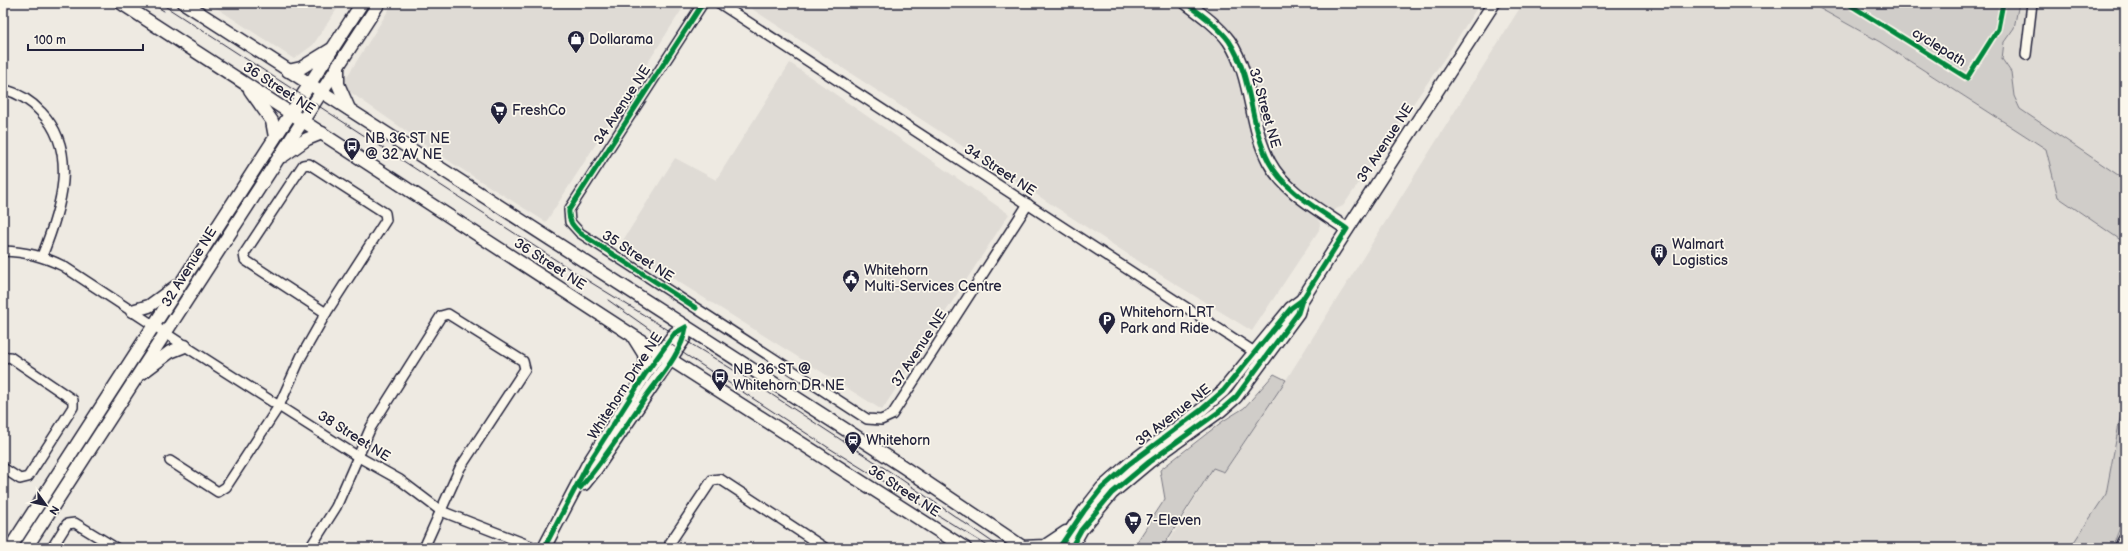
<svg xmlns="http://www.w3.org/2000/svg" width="2128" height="551" font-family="'Balsamiq Sans',sans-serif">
<rect width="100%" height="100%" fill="#eeeae2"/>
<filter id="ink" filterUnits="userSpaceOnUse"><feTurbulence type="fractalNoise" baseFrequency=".025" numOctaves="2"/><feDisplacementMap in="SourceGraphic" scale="8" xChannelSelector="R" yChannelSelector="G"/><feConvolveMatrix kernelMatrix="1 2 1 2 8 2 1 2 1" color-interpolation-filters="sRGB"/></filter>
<g filter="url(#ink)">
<!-- built -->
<g fill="#dfdbd5">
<path d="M209 3H341L313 45 294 59Z"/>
<path d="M393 3H686L546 222 455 165 350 92 343 83Z"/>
<path d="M743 3H1480L1450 50 1343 206 1316 217 1320 223 1319 230 1252 331 1146 266Z"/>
<path d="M1523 3H1810L1880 42 2046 149 2058 197 2125 243V392L2106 494 2070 548H1165L1213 468 1224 472 1286 380Z"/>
<path d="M2019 3H2125V177H2121L2020 109 2014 96 2011 72 2002 59 2004 42 2014 28Z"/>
<path d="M790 63 1009 214 882 410 620 245 675 158 716 180Z"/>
</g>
<!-- green -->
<g fill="#d0cdc9" stroke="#797882">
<path d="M1810 3H2019L2014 28 2004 42 2002 59 2011 72 2014 96 2020 109 2121 177H2125V243L2058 197 2046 149 1880 42Z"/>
<path d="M1274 374 1286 380 1224 472 1213 468 1162 548H1133L1165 499 1160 470 1223 421 1244 408Z"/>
<path d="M2125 392V515L2112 548H2070L2106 494Z"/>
</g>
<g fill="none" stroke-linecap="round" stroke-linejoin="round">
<defs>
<g id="street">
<path d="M703 3 569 210 570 222 580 233 867 419 881 420 892 415 1028 204"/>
<path d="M719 3 1259 355"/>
<path d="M2026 55 2032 3"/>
<path d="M3 89C18 93 31 101 41 112 80 152 60 211 42 256"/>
<path d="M309 164 385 213 386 220 326 313 245 260 244 254 303 165Z"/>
<path d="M3 251C26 252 43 256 63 266L185 346 357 456 400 480 441 511 536 548"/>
<path d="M3 358 10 357 73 400V407L28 477 20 479 3 468"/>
<path d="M170 461 218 492 226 487 279 406 301 357 326 313"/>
<path d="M52 548 67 524 75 523 116 548"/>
<path d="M310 548 336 507 371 427 441 316 448 314 523 361 525 369 460 468 424 548"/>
<path d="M670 548V543L712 480 720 479 825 548"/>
</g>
<g id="secondary">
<path d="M121 3 632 335 965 548"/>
<path d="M184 3 902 466 1024 548"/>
<path d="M1186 3C1201 14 1218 26 1229 41 1253 77 1249 124 1269 162 1285 192 1320 210 1347 229"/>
<path d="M338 65V84L349 109"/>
<path d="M288 71 301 68 330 50"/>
<path d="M250 90 272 121 275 137"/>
<path d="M283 156 307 139 322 133"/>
<path d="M132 311 149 306 175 287"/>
<path d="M634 338 644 354 646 373"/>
<path d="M142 373 170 352 185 346"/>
<path d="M584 484 596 469 684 339 686 327"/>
<path d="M1022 547 1045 546 1066 532"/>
<path d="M10 548 362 3"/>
<path d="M26 548 379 3"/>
<path d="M544 548 588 464 646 373 675 333 686 327"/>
<path d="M1059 548 1084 511 1102 488 1129 464 1201 410 1223 391 1291 308 1302 300"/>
<path d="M1071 548 1081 530 1112 493 1149 462 1220 411 1236 397 1298 313 1302 300 1323 267 1494 3"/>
</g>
<path id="primary" d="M2122 548 2125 541"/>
</defs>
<!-- street casing -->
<use href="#street" stroke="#22223b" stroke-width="12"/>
<!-- secondary casing -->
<use href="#secondary" stroke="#22223b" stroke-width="15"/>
<!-- primary casing -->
<use href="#primary" stroke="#22223b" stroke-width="17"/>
<!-- street -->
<use href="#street" stroke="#fbf7ec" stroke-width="9"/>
<!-- secondary -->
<use href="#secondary" stroke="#fbf7ec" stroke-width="12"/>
<!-- primary -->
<use href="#primary" stroke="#fbf7ec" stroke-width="14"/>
<!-- tram -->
<g stroke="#22223b" stroke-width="1">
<path d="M151 3 164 11"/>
<path d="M160 3 582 277 740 374 892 473 1001 548"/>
<path d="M608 300 686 355 829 448 991 548"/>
</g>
<defs>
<g id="cycleway">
<path d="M1847 3 1967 78 1998 29 2003 3"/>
<path d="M696 308 580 233C573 226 568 221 569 210L703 3"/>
<path d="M580 488C604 460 624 429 645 398 660 377 682 353 686 327"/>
<path d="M544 548 588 464 646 373 675 333 686 327"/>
<path d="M1059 548 1084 511 1102 488 1129 464 1201 410 1223 391 1291 308 1302 300"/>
<path d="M1071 548 1081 530 1112 493 1149 462 1220 411 1236 397 1298 313 1302 300 1347 229C1320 210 1285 192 1269 162 1249 124 1253 77 1229 41 1218 26 1201 14 1186 3"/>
</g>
</defs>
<!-- cycleway casing -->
<use href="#cycleway" stroke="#fbf7ec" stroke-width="8"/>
<!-- cycleway -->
<use href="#cycleway" stroke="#00873e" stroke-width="5"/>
</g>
</g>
<!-- icons -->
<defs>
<symbol id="shop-pin" viewBox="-11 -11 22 30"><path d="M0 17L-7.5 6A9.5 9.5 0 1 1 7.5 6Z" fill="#22223b" stroke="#fbf7ec"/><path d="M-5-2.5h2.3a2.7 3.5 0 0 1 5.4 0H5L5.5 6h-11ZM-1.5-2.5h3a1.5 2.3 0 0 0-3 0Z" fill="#fff"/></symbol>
<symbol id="supermarket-pin" viewBox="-11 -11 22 30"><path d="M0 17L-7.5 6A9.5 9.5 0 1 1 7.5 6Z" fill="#22223b" stroke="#fbf7ec"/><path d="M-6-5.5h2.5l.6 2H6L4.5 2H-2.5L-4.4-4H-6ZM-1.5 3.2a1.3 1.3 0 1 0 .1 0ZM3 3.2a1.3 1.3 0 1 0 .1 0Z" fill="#fff"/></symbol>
<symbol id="bus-pin" viewBox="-11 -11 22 30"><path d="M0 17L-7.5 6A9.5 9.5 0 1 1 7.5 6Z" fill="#22223b" stroke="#fbf7ec"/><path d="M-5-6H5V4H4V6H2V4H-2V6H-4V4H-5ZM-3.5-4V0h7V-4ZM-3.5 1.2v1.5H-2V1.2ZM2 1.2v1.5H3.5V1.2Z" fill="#fff"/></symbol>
<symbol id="building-pin" viewBox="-11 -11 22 30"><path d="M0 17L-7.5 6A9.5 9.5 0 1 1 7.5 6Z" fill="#22223b" stroke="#fbf7ec"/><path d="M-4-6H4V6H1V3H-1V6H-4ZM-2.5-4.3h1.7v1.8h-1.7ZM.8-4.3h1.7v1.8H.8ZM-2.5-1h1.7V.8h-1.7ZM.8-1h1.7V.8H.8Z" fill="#fff"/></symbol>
<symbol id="civic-pin" viewBox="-11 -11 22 30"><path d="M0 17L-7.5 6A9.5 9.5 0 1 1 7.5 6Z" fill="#22223b" stroke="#fbf7ec"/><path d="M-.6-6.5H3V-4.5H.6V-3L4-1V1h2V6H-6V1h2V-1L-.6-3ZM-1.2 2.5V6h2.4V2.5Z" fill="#fff"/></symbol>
<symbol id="parking-pin" viewBox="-11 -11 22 30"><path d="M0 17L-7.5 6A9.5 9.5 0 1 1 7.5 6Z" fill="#22223b" stroke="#fbf7ec"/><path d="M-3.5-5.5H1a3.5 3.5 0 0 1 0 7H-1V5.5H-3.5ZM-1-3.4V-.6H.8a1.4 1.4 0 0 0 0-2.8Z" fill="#fff"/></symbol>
<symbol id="station-pin" viewBox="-11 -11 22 30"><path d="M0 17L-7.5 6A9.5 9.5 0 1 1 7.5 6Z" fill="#22223b" stroke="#fbf7ec"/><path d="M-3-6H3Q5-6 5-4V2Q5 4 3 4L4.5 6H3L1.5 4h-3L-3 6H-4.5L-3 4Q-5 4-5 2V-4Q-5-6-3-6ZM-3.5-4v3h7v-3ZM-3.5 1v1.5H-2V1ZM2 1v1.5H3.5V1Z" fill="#fff"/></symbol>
</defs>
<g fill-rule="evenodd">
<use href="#shop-pin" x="566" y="29" width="20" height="27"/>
<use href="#supermarket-pin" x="489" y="100" width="20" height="27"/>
<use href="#bus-pin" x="342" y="136" width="20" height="27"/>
<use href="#building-pin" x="1649" y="242" width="20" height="27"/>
<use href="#civic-pin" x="841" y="268" width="20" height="27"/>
<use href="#parking-pin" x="1097" y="310" width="20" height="27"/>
<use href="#bus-pin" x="710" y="367" width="20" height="27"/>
<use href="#station-pin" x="843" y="430" width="20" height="27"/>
<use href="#supermarket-pin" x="1123" y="510" width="20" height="27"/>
</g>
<g text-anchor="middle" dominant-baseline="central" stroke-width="3.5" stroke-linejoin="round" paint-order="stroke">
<!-- poi labels -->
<g font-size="14" fill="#22223b" stroke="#fbf7ec" text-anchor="start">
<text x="589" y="39">Dollarama</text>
<text x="512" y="110">FreshCo</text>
<text x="365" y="138">NB 36 ST NE<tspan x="365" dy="16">@ 32 AV NE</tspan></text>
<text x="1672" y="244">Walmart<tspan x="1672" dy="16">Logistics</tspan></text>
<text x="864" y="270">Whitehorn<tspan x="864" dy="16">Multi-Services Centre</tspan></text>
<text x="1120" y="312">Whitehorn LRT<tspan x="1120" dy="16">Park and Ride</tspan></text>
<text x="733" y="369">NB 36 ST @<tspan x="733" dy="16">Whitehorn DR NE</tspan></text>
<text x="866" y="440">Whitehorn</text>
<text x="1146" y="520">7-Eleven</text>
</g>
<!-- street labels -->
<g font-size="14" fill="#22223b" stroke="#fbf7ec">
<text transform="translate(1939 47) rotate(32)">cyclepath</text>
<text transform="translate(279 88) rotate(33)">36 Street NE</text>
<text transform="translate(622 105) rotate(-57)">34 Avenue NE</text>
<text transform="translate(1265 108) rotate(74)">32 Street NE</text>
<text transform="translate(1385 143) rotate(-57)">39 Avenue NE</text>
<text transform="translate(1000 170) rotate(33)">34 Street NE</text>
<text transform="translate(638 256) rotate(33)">35 Street NE</text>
<text transform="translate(550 264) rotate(33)">36 Street NE</text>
<text transform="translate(189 267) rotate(-58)">32 Avenue NE</text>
<text transform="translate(919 348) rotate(-57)">37 Avenue NE</text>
<text transform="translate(625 386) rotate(-57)">Whitehorn Drive NE</text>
<text transform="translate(1173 415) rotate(-38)">39 Avenue NE</text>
<text transform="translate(354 436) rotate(32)">38 Street NE</text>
<text transform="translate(904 491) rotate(33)">36 Street NE</text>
</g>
</g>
<!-- margin -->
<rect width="2128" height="551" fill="none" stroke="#fbf7ec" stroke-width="16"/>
<rect x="8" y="8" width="2112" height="535" fill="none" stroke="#22223b" stroke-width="1.5" filter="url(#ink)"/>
<!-- north arrow -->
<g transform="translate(46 505) rotate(123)" stroke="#fbf7ec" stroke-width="3" paint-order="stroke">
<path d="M0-3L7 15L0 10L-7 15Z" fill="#22223b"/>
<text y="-6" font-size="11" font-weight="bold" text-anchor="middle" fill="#22223b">N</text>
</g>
<!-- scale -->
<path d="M28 44v6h115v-6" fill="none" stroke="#22223b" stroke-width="2"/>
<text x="34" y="44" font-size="12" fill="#22223b" stroke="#fbf7ec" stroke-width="3" paint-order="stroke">100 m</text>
</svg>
